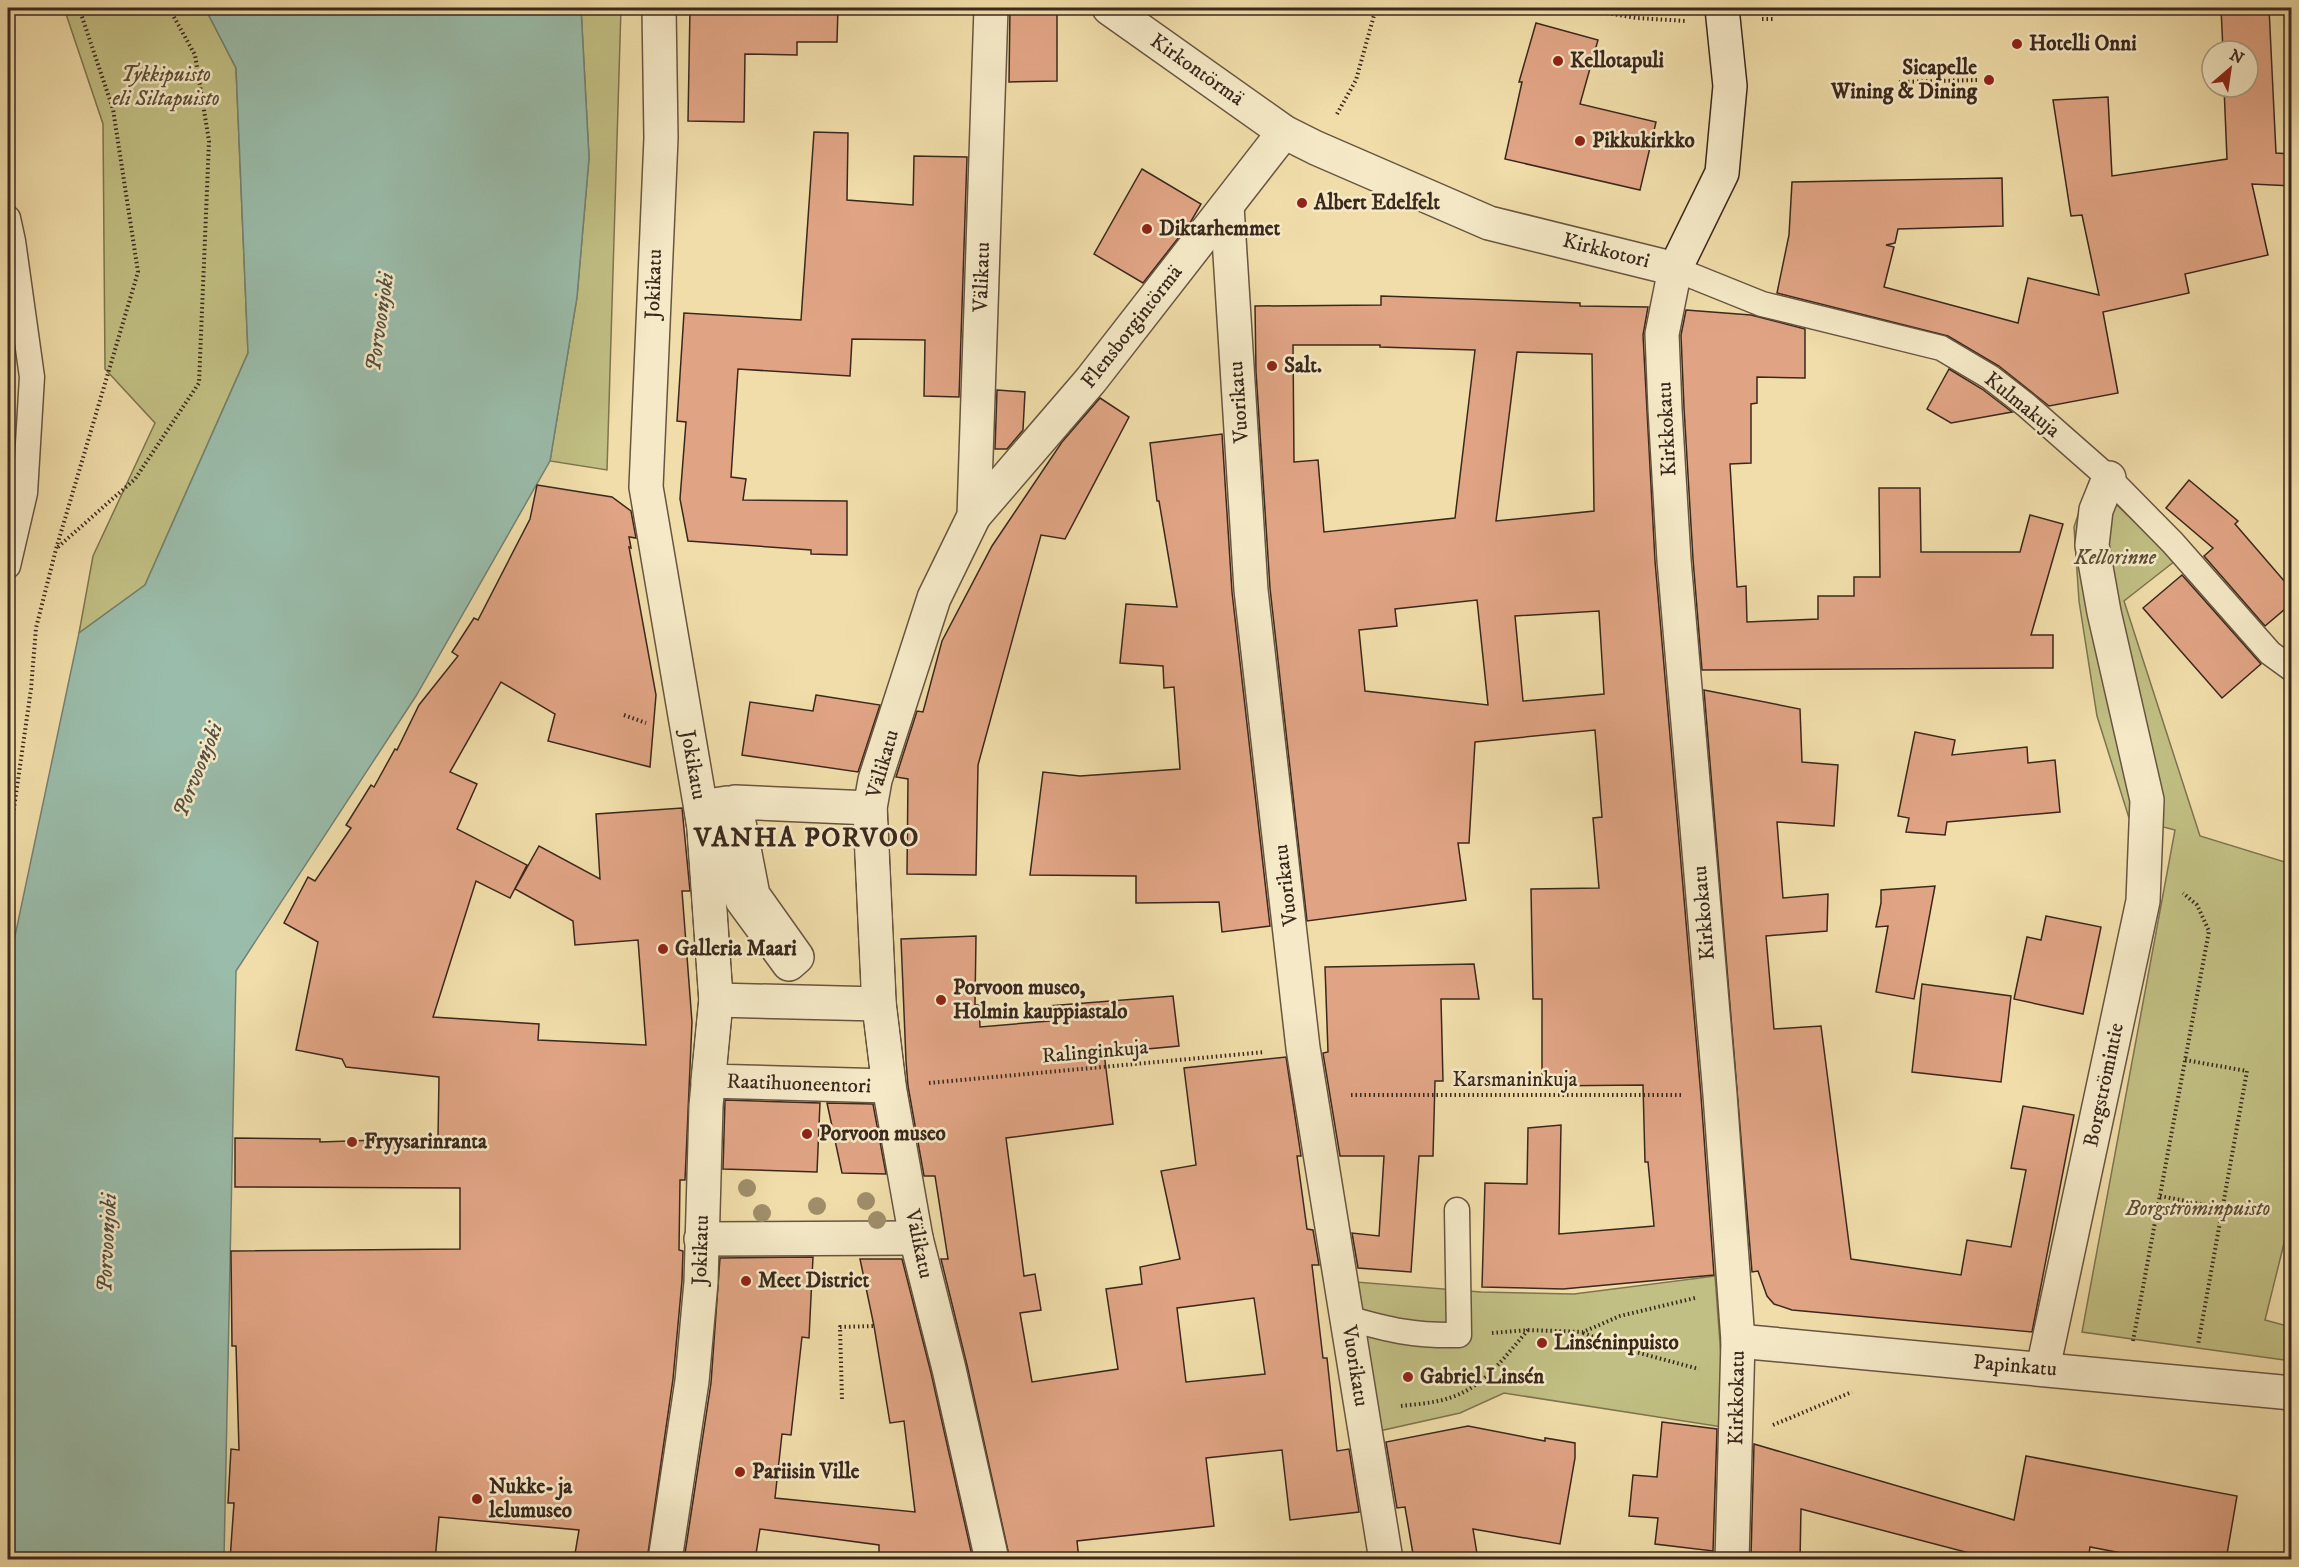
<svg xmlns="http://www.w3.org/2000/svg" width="2299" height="1567" font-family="'IM FELL DW Pica',serif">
<rect width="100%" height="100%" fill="#f0dda9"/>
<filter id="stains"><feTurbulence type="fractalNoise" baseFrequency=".00333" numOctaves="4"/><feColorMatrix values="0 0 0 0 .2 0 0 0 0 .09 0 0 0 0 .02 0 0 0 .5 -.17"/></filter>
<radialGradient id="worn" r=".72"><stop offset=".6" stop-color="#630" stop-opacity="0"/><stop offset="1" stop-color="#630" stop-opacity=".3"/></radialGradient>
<!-- green -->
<g fill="#c1bf83" stroke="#7e7450" stroke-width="1.5">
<path d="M64 8H205L236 68 248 353 145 585 79 633 93 556 155 423 105 369 103 124Z"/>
<path d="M581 8H621L607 470 550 461 577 297 589 158Z"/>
<path d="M2090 479 2175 561 2124 601 2200 836 2291 864V1215L2265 1320 2291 1327V1361L2082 1332 2175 830 2129 818 2097 716 2079 601 2074 527Z"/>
<path d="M1715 1276 1725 1411 1722 1427 1504 1393 1460 1413 1379 1431 1356 1282 1481 1292 1574 1294Z"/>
</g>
<!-- water -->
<path fill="#9abcaa" stroke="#748172" stroke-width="1.5" d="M205 8H581L589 158 577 297 550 461 416 696 236 971 224 1559H8V969L79 633 145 585 248 353 236 68Z"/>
<!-- building -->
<g fill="#e0a484" stroke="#3b281d" stroke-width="1.5" fill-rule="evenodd">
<path d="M690 8H838L837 42H797V55L745 54 744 122 688 121Z"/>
<path d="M1010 8H1057V81L1009 82Z"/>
<path d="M2221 8H2269L2276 153 2292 154V186L2252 184 2268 255 2185 274 2189 293 2103 312 2118 393 2049 406 1999 366 1948 336 1777 293 1789 235 1792 182 2002 178 2003 226 1898 229 1895 243 1886 245 1894 247 1884 287 2018 323 2028 278 2099 295 2082 215 2071 216 2053 100 2108 97 2112 176 2227 159 2224 87H2248V51H2223Z"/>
<path d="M1536 23 1598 40 1580 104 1656 122 1640 190 1505 159 1522 82H1519Z"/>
<path d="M814 132 848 133 847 200 913 205 914 156 967 157 959 397 924 396 925 340 852 339 850 376 738 369 731 477 746 479 743 500 847 501V555L811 554V550L688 541 680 499 686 422 677 421 684 313 801 320Z"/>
<path d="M1142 169 1201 204 1190 223 1143 283 1094 254Z"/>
<path d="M1381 296 1580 303V306L1648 307 1643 335 1655 561 1701 1096 1714 1275 1563 1289 1482 1287 1485 1183 1527 1184 1528 1128 1561 1125 1559 1234 1654 1226 1648 1162H1645L1643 1085 1542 1086V999H1533L1531 889 1599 888 1593 818 1602 817 1595 730 1475 742 1469 843H1458L1466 900 1307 921 1270 588 1256 372 1255 306 1381 305ZM1293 345H1380V347L1475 350 1455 518 1324 532 1318 460 1294 462ZM1517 352 1592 354 1594 511 1496 521ZM1477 600 1488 705 1365 691 1359 630 1397 626 1395 609ZM1599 611 1604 694 1523 701 1515 616Z"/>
<path d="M1686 310 1751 315 1805 329V378L1757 377V403L1751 404V463L1730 464 1737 587 1746 586 1747 622 1818 619V596H1854V577H1880L1879 488H1920L1921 552H2020L2030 515 2063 524 2031 635H2053V668L1702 670 1693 559 1684 408 1681 335Z"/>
<path d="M1949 369 1982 389 2012 412 1951 423 1927 409Z"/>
<path d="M997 390 1025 392 1023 430 1007 449H995Z"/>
<path d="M1100 398 1129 417 1065 539 1041 535 978 765 976 875 907 874 908 779 896 777 917 711 923 712 942 641 992 546 1062 442Z"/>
<path d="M1222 434 1232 592 1270 926 1222 932 1219 902 1136 903V876L1030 875 1043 772 1080 776 1180 769 1174 687 1164 688 1163 666 1120 663 1126 604 1177 607 1159 501H1157L1150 443Z"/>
<path d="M2189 480 2238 521 2235 524 2292 590V603L2265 626 2204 556 2213 548 2166 508Z"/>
<path d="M537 485 612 497 631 511 636 538 629 537 631 548 629 547 656 695 650 767 548 741 555 714 501 682 450 772 477 784 457 829 527 865 510 898 476 881 433 1017 539 1024 538 1040 646 1045 638 940 575 945 573 921 515 889 539 846 600 879 596 814 682 808 690 891H682L692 1022 685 1180H680L679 1250 683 1251 682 1281 673 1379 647 1560H574L579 1530 439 1517 435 1560H230L234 1503H228L231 1449 239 1450 236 1346H232L231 1251 460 1249V1188L235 1187V1138L320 1139V1142L438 1138 439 1077 346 1067 342 1059 296 1050 318 942 284 923 308 877 315 881 351 828 346 825 371 785 374 787 395 749 397 750 419 705 458 656 452 652 474 618 478 620 530 519Z"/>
<path d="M2182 575 2261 664 2222 698 2143 608Z"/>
<path d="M1704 690 1800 709 1802 762 1838 765 1834 826 1777 822 1783 898 1828 894 1827 931 1766 936 1774 1029 1821 1026 1851 1259 1961 1275 1967 1240 2011 1247 2026 1170 2011 1168 2023 1106 2074 1115 2032 1332 1792 1310 1774 1304 1767 1296 1758 1271 1752 1272Z"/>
<path d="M816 695 880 705 858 772 742 755 750 702 813 711Z"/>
<path d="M1915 732 1955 740 1952 755 2027 747 2028 763 2055 760 2060 812 1947 822 1945 835 1906 832 1909 818 1898 816Z"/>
<path d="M1935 886 1914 999 1876 992 1888 926 1876 927 1881 903V890Z"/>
<path d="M2046 916 2101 927 2083 1014 2014 999 2027 937 2041 940Z"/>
<path d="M976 936 975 1005H979L980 1027 1049 1021 1048 1006 1173 996 1179 1046 1104 1053 1113 1124 1006 1138 1024 1276 1035 1274 1041 1310 1020 1313 1032 1382 1118 1369 1106 1289 1142 1284 1140 1267 1180 1259 1161 1171 1196 1165 1184 1068 1286 1057 1301 1156H1297L1307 1229 1313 1230 1319 1265H1312L1323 1358H1327L1337 1451 1349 1449 1359 1512 1290 1520 1282 1450 1206 1458 1214 1526 1077 1541 1079 1560H1010L967 1365 941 1259H948L935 1176H924L908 1086 906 1061 901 939ZM1254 1298 1265 1374 1186 1382 1177 1308Z"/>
<path d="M1474 964 1479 999H1441L1443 1081H1435L1433 1156H1419L1411 1272 1358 1268 1352 1233 1379 1236 1384 1156H1340L1323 1053 1328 1052 1325 967Z"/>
<path d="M1922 984 2011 996 2001 1082 1912 1072Z"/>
<path d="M725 1100 820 1103 817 1172 723 1169Z"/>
<path d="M827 1103 873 1104 886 1174 842 1173Z"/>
<path d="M813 1257 809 1338 802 1337 791 1435 782 1434 775 1498 915 1512 904 1421 890 1423 874 1326 860 1259H902L931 1373 973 1560H879V1545L760 1529 755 1560H684L711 1383 720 1258Z"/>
<path d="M1662 1422 1717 1429 1713 1551 1655 1544 1658 1518 1629 1516 1633 1475 1657 1477Z"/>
<path d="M1468 1426 1545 1441V1438L1575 1443V1458L1560 1544 1473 1529 1478 1560H1414L1405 1507 1397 1508 1386 1442Z"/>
<path d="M1754 1444 2014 1520 2026 1456 2237 1496 2226 1560H2157L2090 1547 2088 1560H1996L1801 1509 1800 1560H1756V1556H1751Z"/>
</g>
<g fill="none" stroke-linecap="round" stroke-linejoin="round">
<defs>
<g id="lane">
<path d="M8 218 13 241 32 377 25 493 8 566"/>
<path d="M1675 269 1762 304 1941 348 1990 377 2026 405 2109 478 2173 543 2270 653 2292 669"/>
<path d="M1347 1318C1389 1330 1414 1336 1459 1335L1457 1210"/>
</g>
<g id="street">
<path d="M659 8 661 138 646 487 704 827 716 1000 706 1106 701 1282 692 1381 665 1560"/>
<path d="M991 8 974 516 934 598 875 780 870 808 879 1004 889 1086 916 1238 949 1369 992 1560"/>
<path d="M1109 8 1284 132 1316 148 1489 223 1675 269 1662 334 1665 409 1674 560 1720 1095 1738 1341 1732 1560"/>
<path d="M1227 206 1251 590 1303 1048 1386 1560"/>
<path d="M974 516 1091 380 1284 132"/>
<path d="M735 802 870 808 879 1004 889 1086 708 1081 716 1000 704 827 701 807 727 803 742 900 789 964 797 957 753 895Z"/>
<path d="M716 1000 879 1004"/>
<path d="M701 1239 916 1238"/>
<path d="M1738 1341 2292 1393"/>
<path d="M2043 1368 2143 901 2147 800 2104 612 2092 545 2096 510 2109 478"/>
</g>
<path id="secondary" d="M1675 269 1722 173 1730 86 1722 8"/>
</defs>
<!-- lane casing -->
<use href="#lane" stroke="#685540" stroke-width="27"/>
<!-- street casing -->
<use href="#street" stroke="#685540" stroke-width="36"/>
<!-- secondary casing -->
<use href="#secondary" stroke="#3b281d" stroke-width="36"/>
<!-- path -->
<g stroke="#3b281d" stroke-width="4" stroke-dasharray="1.5 3" stroke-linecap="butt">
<path d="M1576 8 1637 18 1686 21"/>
<path d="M1762 19H1775"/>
<path d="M1899 82 1977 80"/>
<path d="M1337 114 1356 80 1376 8"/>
<path d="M58 547 135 479 199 383 209 141 195 55 169 8"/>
<path d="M624 715 646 723"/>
<path d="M8 850 31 689 36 628 56 549 138 272 113 109 79 8"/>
<path d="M2185 1060 2247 1071 2198 1345"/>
<path d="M929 1083 1265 1052"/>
<path d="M1351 1095H1682"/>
<path d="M2160 1196 2222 1208"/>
<path d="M1492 1333 1528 1330 1583 1332 1620 1316 1695 1298"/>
<path d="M1583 1333 1628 1350 1699 1369"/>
<path d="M2133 1341 2209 931 2197 905 2183 893"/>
<path d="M842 1399 840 1327 874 1326"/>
<path d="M1401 1406C1418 1404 1436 1403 1452 1397 1485 1386 1506 1355 1528 1330"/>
<path d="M1773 1425 1852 1392"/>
</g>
<!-- lane -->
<use href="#lane" stroke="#f5e9c7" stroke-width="24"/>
<!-- street -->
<use href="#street" stroke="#f5e9c7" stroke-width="33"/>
<!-- secondary -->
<use href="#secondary" stroke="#f5e9c7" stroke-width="33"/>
</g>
<!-- trees -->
<g fill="#9f8e6a">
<circle cx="747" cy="1188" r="9"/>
<circle cx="866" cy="1201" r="9"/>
<circle cx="817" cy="1206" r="9"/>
<circle cx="762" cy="1213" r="9"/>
<circle cx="877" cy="1220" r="9"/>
</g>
<!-- markers -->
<g fill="#8f2418" stroke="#f5e9c7" stroke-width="2">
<circle cx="2017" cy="44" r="6"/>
<circle cx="1558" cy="61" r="6"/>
<circle cx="1989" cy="80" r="6"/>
<circle cx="1580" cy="141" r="6"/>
<circle cx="1302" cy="203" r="6"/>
<circle cx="1147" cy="229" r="6"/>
<circle cx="1272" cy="366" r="6"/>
<circle cx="663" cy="949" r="6"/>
<circle cx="941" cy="1000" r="6"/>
<circle cx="807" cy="1134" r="6"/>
<circle cx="352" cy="1142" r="6"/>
<circle cx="746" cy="1281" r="6"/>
<circle cx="1542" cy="1343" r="6"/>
<circle cx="1408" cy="1377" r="6"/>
<circle cx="740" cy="1472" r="6"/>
<circle cx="477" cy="1499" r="6"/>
</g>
<g text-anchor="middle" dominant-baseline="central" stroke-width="5" stroke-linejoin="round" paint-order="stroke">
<!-- poi labels -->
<g font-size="21" font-weight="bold" fill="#3b281d" stroke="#f5e9c7" text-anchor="start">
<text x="2029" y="44">Hotelli Onni</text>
<text x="1570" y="61">Kellotapuli</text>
<text x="1977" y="68" text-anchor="end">Sicapelle<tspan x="1977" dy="24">Wining &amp; Dining</tspan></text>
<text x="1592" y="141">Pikkukirkko</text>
<text x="1314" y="203">Albert Edelfelt</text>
<text x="1159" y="229">Diktarhemmet</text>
<text x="1284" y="366">Salt.</text>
<text x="675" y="949">Galleria Maari</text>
<text x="953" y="988">Porvoon museo,<tspan x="953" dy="24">Holmin kauppiastalo</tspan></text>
<text x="819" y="1134">Porvoon museo</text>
<text x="364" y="1142">Fryysarinranta</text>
<text x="758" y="1281">Meet District</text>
<text x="1554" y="1343">Linséninpuisto</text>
<text x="1420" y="1377">Gabriel Linsén</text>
<text x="752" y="1472">Pariisin Ville</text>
<text x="489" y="1487">Nukke- ja<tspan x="489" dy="24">lelumuseo</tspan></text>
</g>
<!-- street labels -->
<g font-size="21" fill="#3b281d" stroke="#f5e9c7">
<text transform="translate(1197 70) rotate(35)">Kirkontörmä</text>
<text transform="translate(1606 251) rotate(14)">Kirkkotori</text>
<text transform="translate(982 277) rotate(-88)">Välikatu</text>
<text transform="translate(654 284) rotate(-88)">Jokikatu</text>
<text transform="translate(1132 327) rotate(-52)">Flensborgintörmä</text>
<text transform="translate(1239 402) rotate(-94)">Vuorikatu</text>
<text transform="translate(2022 405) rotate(39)">Kulmakuja</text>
<text transform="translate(1667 429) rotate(-93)">Kirkkokatu</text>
<text transform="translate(883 764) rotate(-74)">Välikatu</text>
<text transform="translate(693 765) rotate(80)">Jokikatu</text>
<text transform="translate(1286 885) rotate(-97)">Vuorikatu</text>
<text transform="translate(1704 913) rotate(-95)">Kirkkokatu</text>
<text transform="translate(1095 1052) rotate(-5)">Ralinginkuja</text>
<text x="1515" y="1080">Karsmaninkuja</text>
<text transform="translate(799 1084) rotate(2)">Raatihuoneentori</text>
<text transform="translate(2104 1085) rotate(-78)">Borgströmintie</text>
<text transform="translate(919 1244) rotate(78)">Välikatu</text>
<text transform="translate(701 1250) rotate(-88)">Jokikatu</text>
<text transform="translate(1355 1366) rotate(81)">Vuorikatu</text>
<text transform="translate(2015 1366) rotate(5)">Papinkatu</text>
<text transform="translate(1737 1398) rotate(-89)">Kirkkokatu</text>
</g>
<!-- park labels -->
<g font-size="21" font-style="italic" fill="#5c4e36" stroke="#f5e9c7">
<text x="166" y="75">Tykkipuisto<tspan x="166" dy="24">eli Siltapuisto</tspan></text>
<text x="2115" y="558">Kellorinne</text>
<text x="2198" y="1209">Borgströminpuisto</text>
</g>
<!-- water labels -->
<g font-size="22" font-style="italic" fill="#534d40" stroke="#f5e9c7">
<text transform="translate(380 322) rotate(-82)">Porvoonjoki</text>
<text transform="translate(198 770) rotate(-68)">Porvoonjoki</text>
<text transform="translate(107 1243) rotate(-87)">Porvoonjoki</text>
</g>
<!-- district labels -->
<g font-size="27" font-weight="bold" letter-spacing="1.5" fill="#3b281d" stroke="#f5e9c7">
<text x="807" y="838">VANHA PORVOO</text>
</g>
</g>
<!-- margin -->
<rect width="2299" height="1567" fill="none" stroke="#f0dda9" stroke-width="30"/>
<rect x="9" y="9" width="2281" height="1549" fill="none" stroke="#3b281d" stroke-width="3"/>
<rect x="15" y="15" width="2269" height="1537" fill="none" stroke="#3b281d" stroke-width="1.5"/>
<!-- north arrow -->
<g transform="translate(2230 69) rotate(29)"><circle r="28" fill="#f5e9c7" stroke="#ab9c83" stroke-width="1.5"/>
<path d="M0-4.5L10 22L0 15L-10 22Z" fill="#8f2418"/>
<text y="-9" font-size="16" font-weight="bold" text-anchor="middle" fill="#3b281d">N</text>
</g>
<rect width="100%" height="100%" filter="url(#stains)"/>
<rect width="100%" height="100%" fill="url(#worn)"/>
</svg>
